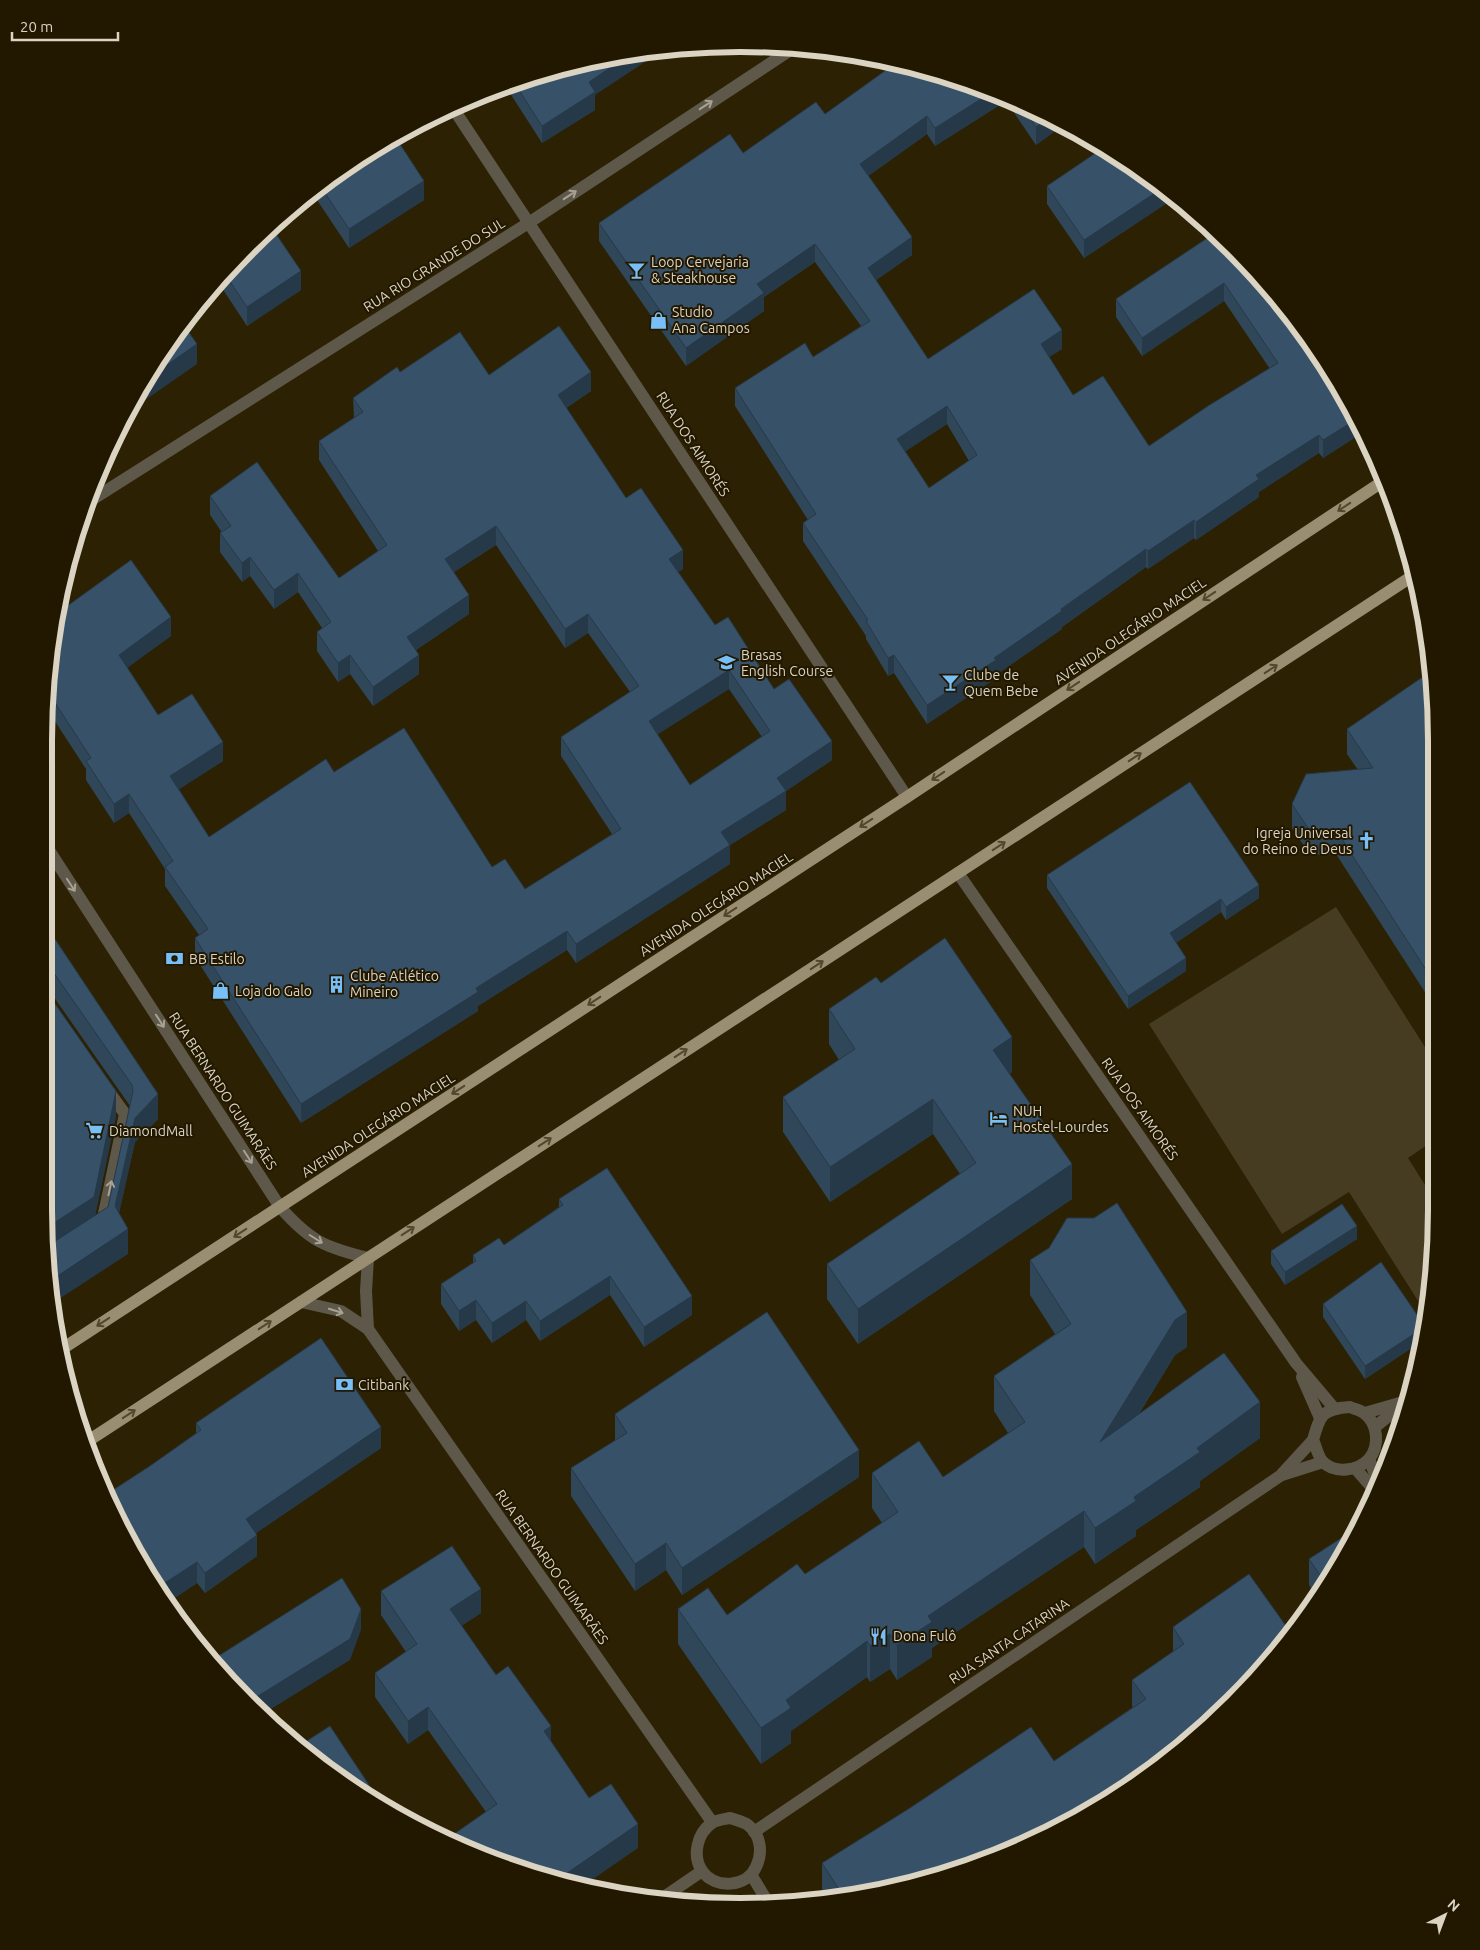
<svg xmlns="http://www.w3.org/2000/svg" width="1480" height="1950" font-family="Ubuntu,sans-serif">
<rect width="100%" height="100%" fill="#2c2102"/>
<!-- green -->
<path fill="#463c21" d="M1336 907 1430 1055V1143L1408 1158 1430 1193V1301L1427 1315 1349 1192 1282 1234 1149 1024Z"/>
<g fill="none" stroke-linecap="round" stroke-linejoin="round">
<!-- minor -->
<g stroke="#5e584b" stroke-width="12">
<path d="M453 108 907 797"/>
<path d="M90 501 530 222 792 49"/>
<path d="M45 844 280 1207C310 1241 324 1247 368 1258L366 1291 368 1329"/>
<path d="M958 873 1296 1363 1334 1408"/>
<path d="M102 1223 125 1114 107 1089"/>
<path d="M301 1302 341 1311 368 1329 712 1822"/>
<path d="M1302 1377 1320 1418"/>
<path d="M1350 1407C1354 1409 1360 1410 1364 1413 1378 1423 1380 1446 1369 1459 1358 1471 1335 1474 1323 1462 1318 1457 1316 1446 1313 1440 1320 1415 1322 1409 1350 1407Z"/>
<path d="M1365 1413 1403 1402"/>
<path d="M1375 1427 1402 1405"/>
<path d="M1369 1459 1379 1484"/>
<path d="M1355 1468 1375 1491"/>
<path d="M1282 1475 1323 1462"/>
<path d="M730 1818C736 1820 744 1822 748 1825 761 1835 763 1853 756 1867 747 1887 716 1890 702 1871 692 1856 697 1833 712 1823 716 1820 725 1819 730 1818Z"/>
<path d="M754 1832 1280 1476 1313 1440"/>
<path d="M752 1876 769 1904"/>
<path d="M664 1897 702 1871"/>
</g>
<!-- major -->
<g stroke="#998e71" stroke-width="12">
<path d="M62 1349 907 797 1385 480"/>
<path d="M88 1441 1411 577"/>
</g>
</g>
<!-- wall -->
<g fill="#2f4759" fill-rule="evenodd">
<path d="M682 50 668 59 663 51Z"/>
<path d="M604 57 595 95V110L542 143 506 87Z"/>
<path d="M896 63 1006 97 1062 126 1036 145 1006 101 935 146 927 134 868 176 912 255 876 280 928 359 1062 349 1049 357 1073 395 1149 446 1270 369 1224 301 1142 356 1116 317V299L1215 233 1362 433 1323 458 1319 453 1259 492V497L1196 540 1194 538 1148 569 1146 567 1062 627V629L996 675V678L927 724 894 673 888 676 866 639V636L803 541V523L808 520 735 406V388L813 357 861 326 815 262 764 297V311L686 366 599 241V223L825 114ZM947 424 969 461 929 488 905 451Z"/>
<path d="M353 161 424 200 349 248 313 194Z"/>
<path d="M1127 161 1173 199 1084 258 1047 204V186Z"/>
<path d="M248 247 301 290 247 326 218 282Z"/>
<path d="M400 372 489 375 591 391 566 408 626 498 683 569 678 572 715 625 774 689 832 760 786 791V810L730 845V864L576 963 567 950 478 1006V1011L301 1123 195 957V938L199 935 165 886V869L129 813 114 823 86 780V769L45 706V695L59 612 171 636 127 667 158 715 223 761 179 789 209 837 334 772 492 867 525 889 612 834 561 756V737L630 692 588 633 565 648 496 545 454 572 469 614 416 650 419 674 373 706 350 674 338 682 317 651V632L322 628 298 592 274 609 250 576 242 582 220 552V533L221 531 210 515V496L339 578 378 551 319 460V441L354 418 353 398ZM729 689 762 737 690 785 657 734Z"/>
<path d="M1430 672V1000L1336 854 1310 855 1292 828V804L1358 770 1347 754V729Z"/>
<path d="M1047 875 1259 898 1226 920 1221 912 1176 943 1186 971 1128 1009 1047 888Z"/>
<path d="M45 924 158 1119 135 1142 119 1213 128 1254 44 1210ZM47 991 51 993 130 1106 108 1207 95 1215 116 1116Z"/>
<path d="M881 983 1012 1072 1009 1074 1072 1199 858 1344 827 1299V1264L960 1174 933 1134 830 1202 783 1132V1097L839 1060 829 1044V1009Z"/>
<path d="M559 1199 692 1315 644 1347 610 1295 540 1341 526 1320 492 1343 476 1320 459 1331 441 1304V1284L473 1264V1255L504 1245 559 1207Z"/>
<path d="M1357 1239 1285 1285 1271 1264V1251Z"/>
<path d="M1030 1260 1187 1347 1175 1355 1139 1414 1260 1438 1200 1481V1487L1136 1530V1536L1095 1564 1084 1547 932 1648V1657L897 1680 890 1669 870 1682 867 1677 791 1731V1743L761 1764 678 1644V1609L727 1615 805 1574 882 1523 872 1508V1473L943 1477 1008 1433 994 1411V1376L1055 1334 1030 1295Z"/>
<path d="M1323 1304 1424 1325 1419 1343 1365 1379 1323 1317Z"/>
<path d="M615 1414 859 1477 682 1595 666 1570 635 1591 571 1496V1468L615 1441Z"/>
<path d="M196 1423 381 1448 256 1533 257 1556 205 1593 197 1583 167 1603 137 1558 150 1466 196 1434Z"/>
<path d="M1352 1536 1319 1597 1318 1598 1309 1585V1559Z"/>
<path d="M381 1591 481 1613 461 1626 496 1675 551 1741 589 1798 638 1848 486 1812 428 1730 408 1744 375 1697V1673L406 1652 381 1615Z"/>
<path d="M1286 1626 964 1869 827 1897 822 1889V1863L1054 1761 1133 1707 1132 1706V1680L1173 1653V1627Z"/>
</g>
<!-- shaded-wall -->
<g fill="#263949">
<path d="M682 50 668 59V51Z"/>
<path d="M660 52 595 95V110L542 143V126L589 82 629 55Z"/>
<path d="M992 92 1006 97V101L935 146V128Z"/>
<path d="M927 116V134L860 182V164Z"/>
<path d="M1047 119 1062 126 1036 145V127Z"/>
<path d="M424 181V200L349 248V229Z"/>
<path d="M1161 189 1173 199 1084 258V240Z"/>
<path d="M912 237V255L868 286V268Z"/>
<path d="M815 244V262L764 297V311L686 366V348L757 284Z"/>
<path d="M301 271V290L247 326V307Z"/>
<path d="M1224 283V301L1142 356V338Z"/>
<path d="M1062 330V349L1041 362V344Z"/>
<path d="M197 344V364L128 412 150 377Z"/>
<path d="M591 372V391L558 414V395Z"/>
<path d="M947 406V424L897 457V439Z"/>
<path d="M1355 420 1362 433 1323 458V440Z"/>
<path d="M1319 435V453L1259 492V497L1196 540V522L1256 475Z"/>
<path d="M1194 520V538L1148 569V551Z"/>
<path d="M496 526V545L445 578V559Z"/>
<path d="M1146 549V567L1062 627V629L996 675V678L927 724V705Z"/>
<path d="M683 550V569L669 578V559Z"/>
<path d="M250 557V576L242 582V563Z"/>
<path d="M298 573V592L274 609V590Z"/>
<path d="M469 595V614L407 656V637Z"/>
<path d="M588 614V633L565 648V629Z"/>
<path d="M171 617V636L119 674V655Z"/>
<path d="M350 655V674L338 682V663Z"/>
<path d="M419 655V674L373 706V687Z"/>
<path d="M894 655V673L888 676V658Z"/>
<path d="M729 670V689L649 740V721Z"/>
<path d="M832 741V760L786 791V810L730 845V864L576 963V944L721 832 777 778Z"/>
<path d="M223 742V761L170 795V776Z"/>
<path d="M129 794V813L114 823V804Z"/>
<path d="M1259 885V898L1226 920V907Z"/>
<path d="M1221 899V912L1170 947V933Z"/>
<path d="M567 931V950L478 1006V1011L301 1123V1104L476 988Z"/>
<path d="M1186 958V971L1128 1009V996Z"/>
<path d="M1012 1037V1072L993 1084V1050Z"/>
<path d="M116 1091V1116L94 1222 49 1251 46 1228Z"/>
<path d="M158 1094V1119L135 1142 115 1231V1206L135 1118Z"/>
<path d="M933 1099V1134L830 1202V1167Z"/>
<path d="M1072 1164V1199L858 1344V1309Z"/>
<path d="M1357 1226V1239L1285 1285V1272Z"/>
<path d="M128 1229V1254L56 1301 53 1279Z"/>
<path d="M610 1276V1295L540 1341V1321Z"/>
<path d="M692 1296V1315L644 1347V1327Z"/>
<path d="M476 1300V1320L459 1331V1311Z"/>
<path d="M526 1301V1320L492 1343V1323Z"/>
<path d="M1187 1312V1347L1175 1355 1100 1477V1442L1175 1320Z"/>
<path d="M1423 1328 1419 1343 1365 1379V1366Z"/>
<path d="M1260 1402V1438L1200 1481V1487L1136 1530V1536L1095 1564V1528L1134 1497 1197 1448Z"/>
<path d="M381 1427V1448L246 1540V1519Z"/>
<path d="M859 1450V1477L682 1595V1568Z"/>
<path d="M1084 1511V1547L932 1648V1657L897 1680V1645L928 1616Z"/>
<path d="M257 1535V1556L205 1593V1573Z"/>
<path d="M666 1543V1570L635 1591V1564Z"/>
<path d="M197 1562V1583L167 1603 157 1588Z"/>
<path d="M481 1589V1613L450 1633V1609Z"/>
<path d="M361 1609V1630L350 1660 263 1714 250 1701Z"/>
<path d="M890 1634V1669L870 1682V1646Z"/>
<path d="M867 1641V1677L791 1731V1743L761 1764V1728L786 1700Z"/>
<path d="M428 1707V1730L408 1744V1721Z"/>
<path d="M551 1726V1750L544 1731Z"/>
<path d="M638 1824V1848L583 1886 560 1878Z"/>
</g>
<!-- building -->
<g fill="#375268" stroke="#263949" fill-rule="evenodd">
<path d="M629 55 589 82 595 92 542 126 515 84 604 57Z"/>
<path d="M896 63 992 92 935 128 927 116 860 164 912 237 868 268 928 359 1034 289 1062 330 1041 344 1073 395 1103 376 1149 446 1208 406 1278 363 1224 283 1142 338 1116 299 1215 233 1232 247 1319 353 1355 420 1323 440 1319 435 1256 475 1259 479 1196 522 1194 520 1148 551 1146 549 1061 609 1062 611 994 658 996 660 927 705 894 655 888 658 866 621 868 620 803 523 816 514 735 388 805 343 813 357 870 321 815 244 757 284 764 293 686 348 599 223 730 134 743 153 816 102 825 114ZM947 406 977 455 929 488 897 439Z"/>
<path d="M1020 104 1047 119 1036 127Z"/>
<path d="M396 138 424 181 349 229 321 187 353 161Z"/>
<path d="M1103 148 1127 161 1161 189 1084 240 1047 186Z"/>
<path d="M272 228 301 271 247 307 225 274 248 247Z"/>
<path d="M183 324 197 344 150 377Z"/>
<path d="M559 326 591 372 558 395 626 498 641 488 683 550 669 559 715 625 728 617 774 689 789 679 832 741 777 778 786 791 721 832 730 845 576 944 567 931 476 988 478 992 301 1104 195 938 208 929 165 867 173 861 129 794 114 804 86 761 91 758 46 689 59 612 131 560 171 617 119 655 158 715 192 694 223 742 170 776 209 837 326 759 334 772 404 728 492 867 505 859 525 889 621 829 561 737 639 686 588 614 565 629 496 526 445 559 469 595 407 637 419 655 373 687 350 655 338 663 317 632 331 622 298 573 274 590 250 557 242 563 220 533 231 526 210 496 257 462 339 578 387 545 319 441 363 412 353 398 397 367 400 372 460 332 489 375ZM729 670 770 731 690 785 649 721Z"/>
<path d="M1430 672V976L1336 830 1310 831 1292 804 1306 774 1373 768 1347 729Z"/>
<path d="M1190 782 1259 885 1226 907 1221 899 1170 933 1186 958 1128 996 1047 875Z"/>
<path d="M45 924 158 1094 135 1118 115 1206 128 1229 53 1279 48 1242H54L108 1207 133 1091 132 1085 51 969 44 966Z"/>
<path d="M945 938 1012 1037 993 1050 1072 1164 858 1309 827 1264 976 1163 933 1099 830 1167 783 1097 855 1049 829 1009 876 977 881 983Z"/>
<path d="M44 988 116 1091 94 1197 46 1228 44 1210Z"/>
<path d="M607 1168 692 1296 644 1327 610 1276 540 1321 526 1301 492 1323 476 1300 459 1311 441 1284 476 1261 473 1255 499 1238 504 1245 563 1205 559 1199Z"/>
<path d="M1117 1203 1187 1312 1175 1320 1100 1442 1224 1353 1260 1402 1197 1448 1200 1452 1134 1497 1136 1501 1095 1528 1084 1511 928 1616 932 1622 897 1645 890 1634 870 1646 867 1641 786 1700 791 1708 761 1728 678 1609 708 1588 727 1615 797 1564 805 1574 898 1512 872 1473 919 1441 943 1477 1025 1422 994 1376 1071 1324 1030 1260 1049 1248 1067 1218H1094Z"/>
<path d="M1342 1204 1357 1226 1285 1272 1271 1251Z"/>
<path d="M1381 1262 1424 1325 1423 1328 1365 1366 1323 1304Z"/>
<path d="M767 1312 859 1450 682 1568 666 1543 635 1564 571 1468 627 1433 615 1414Z"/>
<path d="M321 1338 381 1427 246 1519 257 1535 205 1573 197 1562 157 1588 137 1558 110 1492 150 1466 201 1430 196 1423Z"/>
<path d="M1349 1533 1352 1536 1326 1584 1309 1559Z"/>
<path d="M452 1546 481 1589 450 1609 496 1675 508 1666 551 1726 544 1731 589 1798 611 1784 638 1824 560 1878 447 1839 497 1804 428 1707 408 1721 375 1673 417 1644 381 1591Z"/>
<path d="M1249 1574 1286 1626 1308 1610 1233 1702 1127 1789 964 1869 842 1894 822 1863 910 1808 1031 1727 1054 1761 1146 1699 1132 1680 1184 1644 1173 1627Z"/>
<path d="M342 1578 361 1609 350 1639 250 1701 212 1660Z"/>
<path d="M330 1726 377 1797 299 1746Z"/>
</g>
<!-- one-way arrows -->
<defs><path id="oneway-shaft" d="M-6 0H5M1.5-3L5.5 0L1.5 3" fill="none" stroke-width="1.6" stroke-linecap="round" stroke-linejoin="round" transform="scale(1.25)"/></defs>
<g stroke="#a9a293">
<use href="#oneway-shaft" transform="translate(706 105) rotate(-33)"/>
<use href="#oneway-shaft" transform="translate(570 195) rotate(-33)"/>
<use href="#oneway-shaft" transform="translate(71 885) rotate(57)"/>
<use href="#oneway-shaft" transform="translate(160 1021) rotate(57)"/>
<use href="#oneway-shaft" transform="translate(248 1157) rotate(57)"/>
<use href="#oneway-shaft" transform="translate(110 1188) rotate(-78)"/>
<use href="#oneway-shaft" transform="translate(316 1239) rotate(32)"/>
<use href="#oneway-shaft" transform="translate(336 1311) rotate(17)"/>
</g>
<g stroke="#52472d">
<use href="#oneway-shaft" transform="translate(1344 507) rotate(146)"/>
<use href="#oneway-shaft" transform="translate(1209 596) rotate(146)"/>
<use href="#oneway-shaft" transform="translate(1271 669) rotate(-33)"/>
<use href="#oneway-shaft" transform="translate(1073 686) rotate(146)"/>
<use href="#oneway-shaft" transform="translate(1135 757) rotate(-33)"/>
<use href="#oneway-shaft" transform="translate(938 776) rotate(146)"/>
<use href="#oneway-shaft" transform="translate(866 823) rotate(147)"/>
<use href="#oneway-shaft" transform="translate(999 846) rotate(-33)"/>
<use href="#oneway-shaft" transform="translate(730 912) rotate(147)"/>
<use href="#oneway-shaft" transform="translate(817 965) rotate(-33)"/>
<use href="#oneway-shaft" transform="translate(594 1001) rotate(147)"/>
<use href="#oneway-shaft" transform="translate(681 1053) rotate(-33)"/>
<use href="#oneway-shaft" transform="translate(458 1090) rotate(147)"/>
<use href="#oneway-shaft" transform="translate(545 1142) rotate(-33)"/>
<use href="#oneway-shaft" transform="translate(408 1231) rotate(-33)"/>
<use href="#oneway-shaft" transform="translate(240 1233) rotate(147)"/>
<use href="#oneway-shaft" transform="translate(103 1322) rotate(147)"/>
<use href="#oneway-shaft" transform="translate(265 1325) rotate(-33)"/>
<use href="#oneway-shaft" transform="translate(129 1414) rotate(-33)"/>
</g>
<!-- icons -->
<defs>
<symbol id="bar-bare" viewBox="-9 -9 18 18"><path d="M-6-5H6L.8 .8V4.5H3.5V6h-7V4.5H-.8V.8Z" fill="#78bff7" stroke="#221800" stroke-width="2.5" paint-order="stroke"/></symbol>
<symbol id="shop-bare" viewBox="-9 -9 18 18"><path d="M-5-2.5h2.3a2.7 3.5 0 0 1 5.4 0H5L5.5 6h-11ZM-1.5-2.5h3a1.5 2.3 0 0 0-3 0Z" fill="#78bff7" stroke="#221800" stroke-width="2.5" paint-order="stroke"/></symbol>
<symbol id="university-bare" viewBox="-9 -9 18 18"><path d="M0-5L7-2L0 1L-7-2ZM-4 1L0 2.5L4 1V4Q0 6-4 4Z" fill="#78bff7" stroke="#221800" stroke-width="2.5" paint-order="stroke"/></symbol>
<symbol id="church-bare" viewBox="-9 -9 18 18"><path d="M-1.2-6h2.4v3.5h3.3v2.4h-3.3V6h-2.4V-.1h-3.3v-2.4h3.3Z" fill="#78bff7" stroke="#221800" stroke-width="2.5" paint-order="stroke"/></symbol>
<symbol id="bank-bare" viewBox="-9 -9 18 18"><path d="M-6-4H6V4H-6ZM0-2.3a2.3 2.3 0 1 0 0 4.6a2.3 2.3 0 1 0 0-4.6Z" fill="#78bff7" stroke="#221800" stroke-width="2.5" paint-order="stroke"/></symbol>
<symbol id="building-bare" viewBox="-9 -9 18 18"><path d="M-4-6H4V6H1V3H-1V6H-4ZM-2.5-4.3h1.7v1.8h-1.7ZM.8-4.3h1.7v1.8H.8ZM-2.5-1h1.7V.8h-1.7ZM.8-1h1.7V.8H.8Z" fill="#78bff7" stroke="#221800" stroke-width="2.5" paint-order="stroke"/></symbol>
<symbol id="hotel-bare" viewBox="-9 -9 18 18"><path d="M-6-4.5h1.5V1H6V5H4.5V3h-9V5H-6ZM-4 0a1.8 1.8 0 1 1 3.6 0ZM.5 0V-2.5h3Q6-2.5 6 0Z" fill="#78bff7" stroke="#221800" stroke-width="2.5" paint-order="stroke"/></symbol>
<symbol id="supermarket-bare" viewBox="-9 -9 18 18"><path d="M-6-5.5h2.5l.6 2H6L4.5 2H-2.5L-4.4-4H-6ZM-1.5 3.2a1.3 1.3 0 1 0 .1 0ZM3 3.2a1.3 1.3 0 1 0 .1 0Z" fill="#78bff7" stroke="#221800" stroke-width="2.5" paint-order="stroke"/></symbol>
<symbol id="restaurant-bare" viewBox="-9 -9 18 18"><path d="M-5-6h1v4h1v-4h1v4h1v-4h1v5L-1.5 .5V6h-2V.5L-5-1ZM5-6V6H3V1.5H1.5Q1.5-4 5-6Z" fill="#78bff7" stroke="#221800" stroke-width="2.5" paint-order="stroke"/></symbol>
</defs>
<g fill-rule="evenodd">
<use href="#bar-bare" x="624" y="258" width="25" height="25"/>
<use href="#shop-bare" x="646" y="308" width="25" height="25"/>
<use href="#university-bare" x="714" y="650" width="25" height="25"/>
<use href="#bar-bare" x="938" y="670" width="25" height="25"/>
<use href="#church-bare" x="1354" y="828" width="25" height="25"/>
<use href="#bank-bare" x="162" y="946" width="25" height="25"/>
<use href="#building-bare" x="324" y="972" width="25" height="25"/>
<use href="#shop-bare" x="208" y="978" width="25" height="25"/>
<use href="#hotel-bare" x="986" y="1106" width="25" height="25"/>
<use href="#supermarket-bare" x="82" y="1118" width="25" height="25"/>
<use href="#bank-bare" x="332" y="1372" width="25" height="25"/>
<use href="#restaurant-bare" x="866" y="1624" width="25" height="25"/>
</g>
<g text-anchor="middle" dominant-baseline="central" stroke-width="4" stroke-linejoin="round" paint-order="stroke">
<!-- poi labels -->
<g font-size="14" fill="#dbd4c3" stroke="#221800" text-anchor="start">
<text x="651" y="262">Loop Cervejaria<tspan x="651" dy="16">&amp; Steakhouse</tspan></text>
<text x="672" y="312">Studio<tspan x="672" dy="16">Ana Campos</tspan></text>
<text x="741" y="655">Brasas<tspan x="741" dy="16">English Course</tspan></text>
<text x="964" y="675">Clube de<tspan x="964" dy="16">Quem Bebe</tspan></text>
<text x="1352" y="833" text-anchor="end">Igreja Universal<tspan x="1352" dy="16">do Reino de Deus</tspan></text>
<text x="189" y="959">BB Estilo</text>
<text x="350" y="976">Clube Atlético<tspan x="350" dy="16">Mineiro</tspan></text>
<text x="235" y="991">Loja do Galo</text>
<text x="1013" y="1111">NUH<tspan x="1013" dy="16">Hostel-Lourdes</tspan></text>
<text x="109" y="1131">DiamondMall</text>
<text x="358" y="1385">Citibank</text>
<text x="893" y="1636">Dona Fulô</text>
</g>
<!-- street labels -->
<g font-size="14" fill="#dbd4c3" stroke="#221800">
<text transform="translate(434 265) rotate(-32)">RUA RIO GRANDE DO SUL</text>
<text transform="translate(693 444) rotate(57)">RUA DOS AIMORÉS</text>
<text transform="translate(1130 631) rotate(-34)">AVENIDA OLEGÁRIO MACIEL</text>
<text transform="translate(716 904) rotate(-33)">AVENIDA OLEGÁRIO MACIEL</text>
<text transform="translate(223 1091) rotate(57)">RUA BERNARDO GUIMARÃES</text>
<text transform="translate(1140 1109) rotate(55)">RUA DOS AIMORÉS</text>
<text transform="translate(378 1125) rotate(-33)">AVENIDA OLEGÁRIO MACIEL</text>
<text transform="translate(552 1567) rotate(55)">RUA BERNARDO GUIMARÃES</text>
<text transform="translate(1009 1641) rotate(-34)">RUA SANTA CATARINA</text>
</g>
</g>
<!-- crop -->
<path d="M0 0H1480V1950H0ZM740 52H740A688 688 0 0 1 1428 740V1210A688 688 0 0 1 740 1898H740A688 688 0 0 1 52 1210V740A688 688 0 0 1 740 52Z" fill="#221800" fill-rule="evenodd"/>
<path fill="none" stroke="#dbd4c3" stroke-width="6" d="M740 52H740A688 688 0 0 1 1428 740V1210A688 688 0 0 1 740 1898H740A688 688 0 0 1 52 1210V740A688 688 0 0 1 740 52Z"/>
<!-- north arrow -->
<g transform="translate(1445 1915) rotate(42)" stroke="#221800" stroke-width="4" paint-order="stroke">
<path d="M0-4L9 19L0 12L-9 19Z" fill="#dbd4c3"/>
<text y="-8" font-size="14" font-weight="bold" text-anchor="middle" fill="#dbd4c3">N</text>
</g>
<!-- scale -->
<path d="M12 32v8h106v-8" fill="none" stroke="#dbd4c3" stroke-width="2.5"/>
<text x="20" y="32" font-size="15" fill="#dbd4c3" stroke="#221800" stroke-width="4" paint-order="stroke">20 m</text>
</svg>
